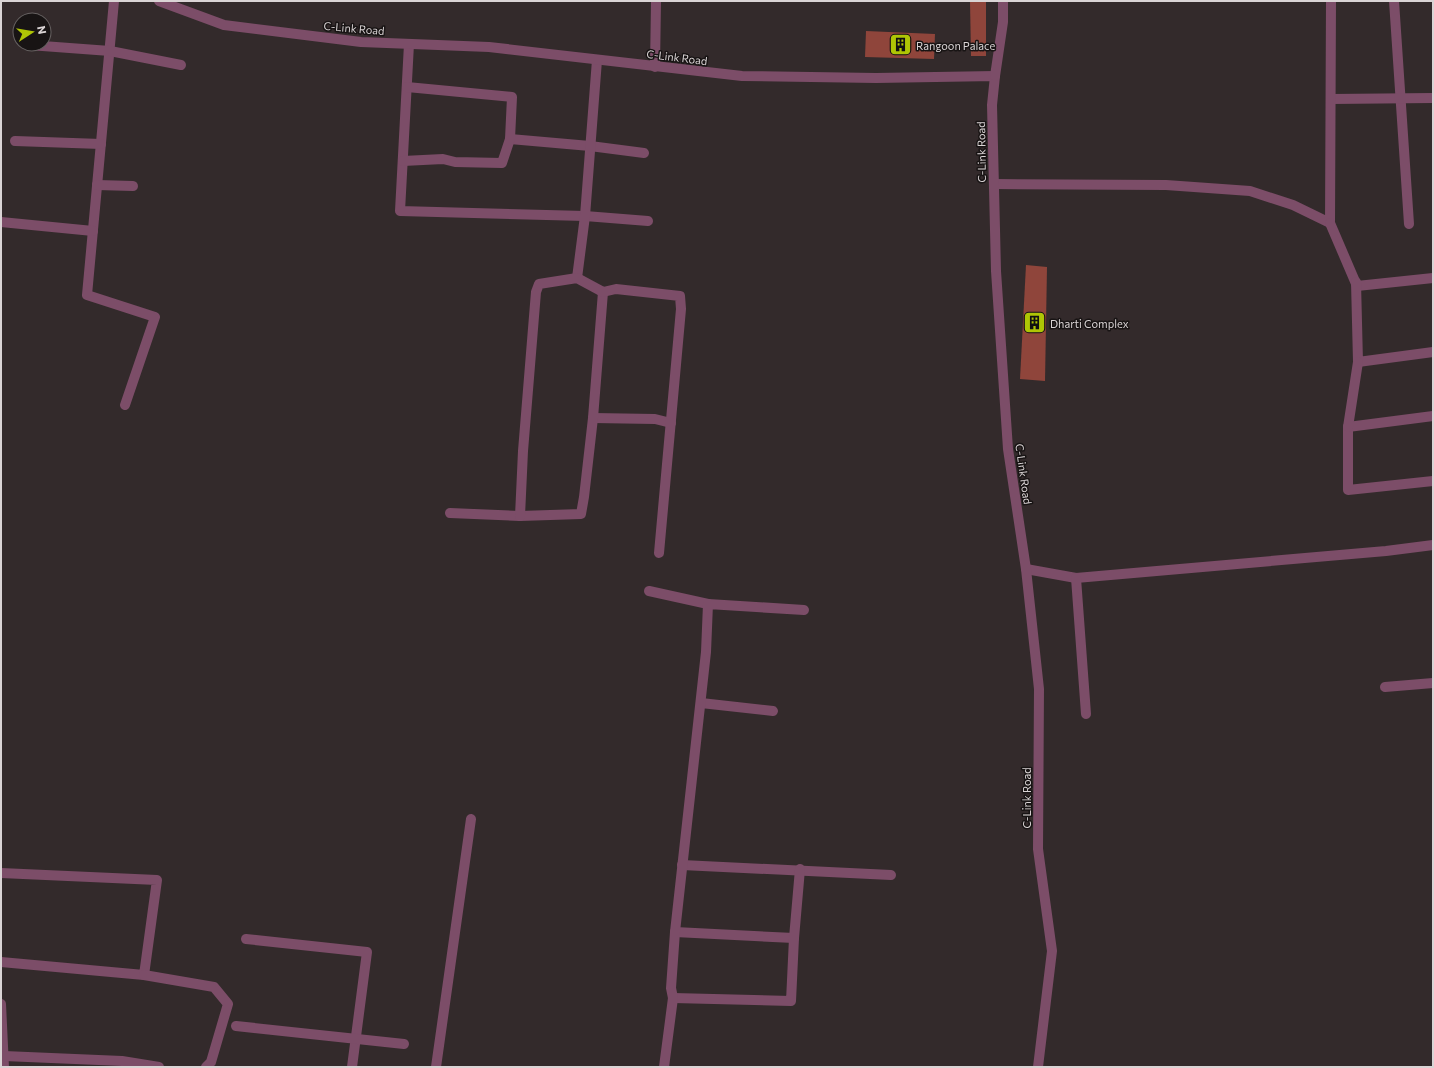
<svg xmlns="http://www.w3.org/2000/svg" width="1434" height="1068" font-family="Commissioner,sans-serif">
<rect width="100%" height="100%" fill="#332a2b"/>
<!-- building -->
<g fill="#8f453b">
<path d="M970 1H986V56H971Z"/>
<path d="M866 31 935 34 934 59 865 57Z"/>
<path d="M1026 265 1047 267 1045 381 1020 379Z"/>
</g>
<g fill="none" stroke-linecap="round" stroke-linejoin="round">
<!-- minor -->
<g stroke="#7c4d68" stroke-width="10">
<path d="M114 1 87 295 155 317 125 405"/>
<path d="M1394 1 1409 224"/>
<path d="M409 44 400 211 585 216 648 221"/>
<path d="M29 45 110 51 181 65"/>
<path d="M655 67 656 1"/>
<path d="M1331 99 1433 98"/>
<path d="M510 139 590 146 644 153"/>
<path d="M15 141 101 144"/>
<path d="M403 161 443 159 455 162 502 163 510 139 512 97 407 87"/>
<path d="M994 184 1166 185 1250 191 1293 205 1330 223 1331 1"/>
<path d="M97 185 133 186"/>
<path d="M1 222 93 231"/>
<path d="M1330 223 1357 286 1433 278"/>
<path d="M577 278 585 216 597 60"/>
<path d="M1356 282 1358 362 1433 352"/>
<path d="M1433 416 1348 427V490L1433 481"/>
<path d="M593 418 655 419 671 423"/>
<path d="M1348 427 1358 362"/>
<path d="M450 513 520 516 581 514 584 497 593 418 603 292"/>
<path d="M520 516 523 451 536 292 539 284 577 278 603 292 616 289 680 296 681 309 659 553"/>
<path d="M1026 569 1076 578 1386 551 1433 545"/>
<path d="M1076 578 1086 714"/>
<path d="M649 591 708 604"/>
<path d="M1385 687 1433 683"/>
<path d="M701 703 773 711"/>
<path d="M682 865 891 875"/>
<path d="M1 873 157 880 144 975 1 962"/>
<path d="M675 932 794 938"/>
<path d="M246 939 367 952 352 1067"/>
<path d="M144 975 214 987 228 1004 211 1062 206 1067"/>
<path d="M673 998 791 1001 794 938 800 869"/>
<path d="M1 1004 4 1067"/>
<path d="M236 1026 404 1044"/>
<path d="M4 1056 122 1061 159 1067"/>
<path d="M436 1067 471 819"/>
<path d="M664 1067 673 998 671 988 675 932 706 652 708 604 804 610"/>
</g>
<!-- tertiary -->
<g stroke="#7c4d68" stroke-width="10">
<path d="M159 1 224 25 361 42 489 47 742 76 876 78 995 76 992 105 996 271 1008 449 1026 569 1039 689 1038 849 1052 951 1038 1067"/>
<path d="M995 76 1003 22V1"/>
</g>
</g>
<!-- icons -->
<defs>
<symbol id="building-square" viewBox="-11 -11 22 22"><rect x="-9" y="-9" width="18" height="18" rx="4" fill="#afc505" stroke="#181414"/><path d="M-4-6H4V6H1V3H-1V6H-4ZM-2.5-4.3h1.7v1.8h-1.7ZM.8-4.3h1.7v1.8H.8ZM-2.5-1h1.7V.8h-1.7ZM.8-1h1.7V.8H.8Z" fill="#111"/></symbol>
</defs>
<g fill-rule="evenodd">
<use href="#building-square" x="888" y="32" width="25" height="25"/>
<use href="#building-square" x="1022" y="310" width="25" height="25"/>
</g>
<g text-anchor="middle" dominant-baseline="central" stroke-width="3" stroke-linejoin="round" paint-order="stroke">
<!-- street labels -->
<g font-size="11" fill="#dad4d5" stroke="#181414">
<text transform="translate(354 28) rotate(5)">C-Link Road</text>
<text transform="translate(677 57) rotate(7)">C-Link Road</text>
<text transform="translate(981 152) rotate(-91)">C-Link Road</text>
<text transform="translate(1024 474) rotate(82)">C-Link Road</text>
<text transform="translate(1026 798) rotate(-90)">C-Link Road</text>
</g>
<!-- poi labels -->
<g font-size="11" fill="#dad4d5" stroke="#181414" text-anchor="start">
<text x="916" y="45">Rangoon Palace</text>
<text x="1050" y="323">Dharti Complex</text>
</g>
</g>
<!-- border -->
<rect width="1434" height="1068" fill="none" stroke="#dad4d5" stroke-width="4"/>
<!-- north arrow -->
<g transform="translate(32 32) rotate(78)"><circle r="19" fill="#181414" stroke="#666161"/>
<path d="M0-3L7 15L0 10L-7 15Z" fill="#afc505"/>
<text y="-6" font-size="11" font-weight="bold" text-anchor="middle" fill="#dad4d5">N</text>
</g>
</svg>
